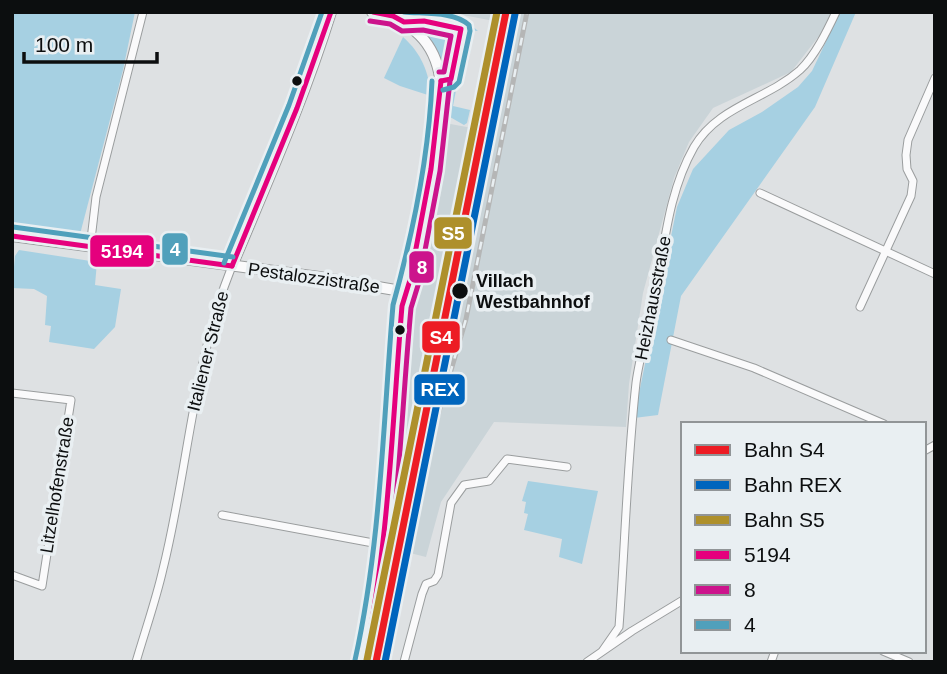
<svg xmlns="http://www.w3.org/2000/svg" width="947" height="674" font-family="Helvetica,sans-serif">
<rect width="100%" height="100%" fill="#dee1e3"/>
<!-- built -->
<path fill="#cad4d8" d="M421 12H834L826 27 791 72 713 108 689 142 674 178 643 293 629 384 626 427 494 422 441 502 426 557 390 548 411 294 445 123 472 128 494 21 463 15 461 21Z"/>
<!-- green -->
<g fill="#a6d0e2">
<path d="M12 12H135L123 70 79 238 12 228Z"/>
<path d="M840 12H856L815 107 681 296 658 415 634 418 677 207 693 169 729 130 762 112 798 87 812 71Z"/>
<path d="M471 25 478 31 469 30 466 46 471 48 468 63 461 64 453 106 470 110 467 123 464 125 443 113 444 110 449 109 464 31Z"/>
<path d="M424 28 442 32 453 45 449 75 444 73 437 50 423 30Z"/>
<path d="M403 37C421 53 429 72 431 96L400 86 384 78Z"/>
<path d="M19 250 97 262 95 285 121 289 115 327 94 349 49 342 51 326 45 325 47 296 34 289 12 288 15 256Z"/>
<path d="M528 481 598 491 582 564 559 557 562 539 524 530 528 514 524 513 526 502 522 501Z"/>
</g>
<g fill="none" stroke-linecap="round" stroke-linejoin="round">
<defs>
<g id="street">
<path d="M760 193 935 274"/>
<path d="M90 248 96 197 143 12"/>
<path d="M860 307 911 196 913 181 907 169 906 155 908 140 935 78"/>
<path d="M671 340 754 368 884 424"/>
<path d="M12 393 71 400 42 586 12 575"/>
<path d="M924 451 935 445"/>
<path d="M222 515 384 545"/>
<path d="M603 650 619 627C625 546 627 464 636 383 640 352 651 321 656 290 665 241 669 191 694 147 718 106 766 100 800 70 815 56 827 31 836 12"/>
<path d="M883 651 909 662"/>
<path d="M136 662C145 631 156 600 163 569 188 469 193 363 232 266"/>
<path d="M404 662 422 594 426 584 434 581 438 575 451 503 464 485 489 481 507 459 567 467"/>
<path d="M587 662 632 631 683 600"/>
<path d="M771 662 775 651"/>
</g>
<g id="secondary">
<path d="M12 236 319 277 407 292"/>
<path d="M232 266C267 182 304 99 331 12"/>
<path d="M364 662C393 545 390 425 402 306 411 282 413 257 418 232 425 198 432 165 436 131 439 112 444 92 439 72 431 36 406 19 372 12"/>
</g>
</defs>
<!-- street casing -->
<use href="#street" stroke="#9a9d9e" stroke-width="9"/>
<!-- secondary casing -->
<use href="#secondary" stroke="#9a9d9e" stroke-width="12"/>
<!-- street -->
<use href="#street" stroke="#fafafb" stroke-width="7"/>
<!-- secondary -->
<use href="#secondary" stroke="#fafafb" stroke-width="10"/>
<defs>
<g id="rail">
<path d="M423 466 466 319 527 12"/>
<path d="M383 662 398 588"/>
</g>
</defs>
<!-- rail casing -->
<use href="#rail" stroke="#b5b6b6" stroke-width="5"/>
<!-- rail -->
<use href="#rail" stroke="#e9eff2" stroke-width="2.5" stroke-dasharray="8" stroke-linecap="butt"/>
<defs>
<g id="bus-1">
<path d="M373 12 393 16 404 22 424 21 461 29 451 79 441 81"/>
<path d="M12 236 232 266"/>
<path d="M232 266 297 108 331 12"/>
<path d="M364 662C389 544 392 425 402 306L410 280 431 169 441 81"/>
</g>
<g id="bus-2">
<path d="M370 21 390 24 402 31 423 30 451 36 444 72H439"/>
<path d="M373 662C398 545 400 426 411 308L419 282 440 171 450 81"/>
</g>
<g id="bus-3">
<path d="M404 12C423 14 454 11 469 25L470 31 459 82 454 87 443 90"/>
<path d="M13 227 233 257"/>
<path d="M224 263 289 105 322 12"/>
<path d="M355 660C381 543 383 424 393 305 413 233 429 156 432 81"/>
</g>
</defs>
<!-- bus-1 casing -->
<use href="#bus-1" stroke="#e9eff2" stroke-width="10"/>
<!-- bus-2 casing -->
<use href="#bus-2" stroke="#e9eff2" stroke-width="10"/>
<!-- bus-3 casing -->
<use href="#bus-3" stroke="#e9eff2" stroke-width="10"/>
<!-- bus-1 -->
<use href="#bus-1" stroke="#e5007d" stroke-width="5"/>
<!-- bus-2 -->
<use href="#bus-2" stroke="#cc148c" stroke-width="5"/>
<!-- bus-3 -->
<use href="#bus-3" stroke="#50a0bb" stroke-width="5"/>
<defs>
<path id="rail-1" d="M376 662 506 12"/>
<path id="rail-2" d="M385 662 515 14"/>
<path id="rail-3" d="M367 660 497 12"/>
</defs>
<!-- rail-1 casing -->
<use href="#rail-1" stroke="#e9eff2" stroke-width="12"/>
<!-- rail-2 casing -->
<use href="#rail-2" stroke="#e9eff2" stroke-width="12"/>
<!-- rail-3 casing -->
<use href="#rail-3" stroke="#e9eff2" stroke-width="12"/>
<!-- rail-1 -->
<use href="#rail-1" stroke="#ed1c24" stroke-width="7"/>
<!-- rail-2 -->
<use href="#rail-2" stroke="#0065bd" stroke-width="7"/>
<!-- rail-3 -->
<use href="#rail-3" stroke="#ae902b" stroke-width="7"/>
</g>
<!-- markers -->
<g fill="#0c0e0f" stroke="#e9eff2" stroke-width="2.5">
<circle cx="297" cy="81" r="6"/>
<circle cx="460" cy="291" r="9"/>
<circle cx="400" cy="330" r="6"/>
</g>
<g text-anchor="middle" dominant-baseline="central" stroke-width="7" stroke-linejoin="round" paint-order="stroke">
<!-- street labels -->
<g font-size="18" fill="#0c0e0f" stroke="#e9eff2">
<text transform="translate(314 278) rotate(8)">Pestalozzistraße</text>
<text transform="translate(653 298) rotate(-79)">Heizhausstraße</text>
<text transform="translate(208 351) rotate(-76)">Italiener Straße</text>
<text transform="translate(57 485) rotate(-81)">Litzelhofenstraße</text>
</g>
<!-- stop labels -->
<g font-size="18" font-weight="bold" fill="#0c0e0f" stroke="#e9eff2" text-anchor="start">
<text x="476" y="281">Villach<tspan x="476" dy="21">Westbahnhof</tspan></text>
</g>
</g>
<g stroke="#e9eff2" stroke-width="2.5">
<rect x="433" y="216" width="40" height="34" rx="7" fill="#ae902b"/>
<rect x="161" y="232" width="28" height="34" rx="7" fill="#50a0bb"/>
<rect x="89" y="234" width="66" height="34" rx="7" fill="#e5007d"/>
<rect x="408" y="250" width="27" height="34" rx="7" fill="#cc148c"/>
<rect x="421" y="320" width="40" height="34" rx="7" fill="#ed1c24"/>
<rect x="413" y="373" width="53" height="33" rx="7" fill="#0065bd"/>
</g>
<g font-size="19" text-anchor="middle" font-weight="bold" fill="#fff">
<text x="453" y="240">S5</text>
<text x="175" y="256">4</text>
<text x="122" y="258">5194</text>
<text x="422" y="274">8</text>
<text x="441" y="344">S4</text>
<text x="440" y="396">REX</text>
</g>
<!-- border -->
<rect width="947" height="674" fill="none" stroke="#0c0e0f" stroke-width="28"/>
<!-- legend -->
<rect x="681" y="422" width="245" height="231" fill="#e9eff2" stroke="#919597" stroke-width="2"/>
<rect x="695" y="445" width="35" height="10" fill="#ed1c24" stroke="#919597" stroke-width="2"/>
<text x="744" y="457" font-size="21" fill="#0c0e0f">Bahn S4</text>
<rect x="695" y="480" width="35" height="10" fill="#0065bd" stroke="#919597" stroke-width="2"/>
<text x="744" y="492" font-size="21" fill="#0c0e0f">Bahn REX</text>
<rect x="695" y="515" width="35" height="10" fill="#ae902b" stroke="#919597" stroke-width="2"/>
<text x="744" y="527" font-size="21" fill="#0c0e0f">Bahn S5</text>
<rect x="695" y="550" width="35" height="10" fill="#e5007d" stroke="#919597" stroke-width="2"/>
<text x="744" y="562" font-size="21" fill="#0c0e0f">5194</text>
<rect x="695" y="585" width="35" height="10" fill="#cc148c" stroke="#919597" stroke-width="2"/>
<text x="744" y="597" font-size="21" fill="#0c0e0f">8</text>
<rect x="695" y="620" width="35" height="10" fill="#50a0bb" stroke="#919597" stroke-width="2"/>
<text x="744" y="632" font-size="21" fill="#0c0e0f">4</text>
<!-- scale -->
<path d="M24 52v10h133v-10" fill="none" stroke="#0c0e0f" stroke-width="3.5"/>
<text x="35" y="52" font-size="21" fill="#0c0e0f" stroke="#e9eff2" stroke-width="5" paint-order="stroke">100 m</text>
</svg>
